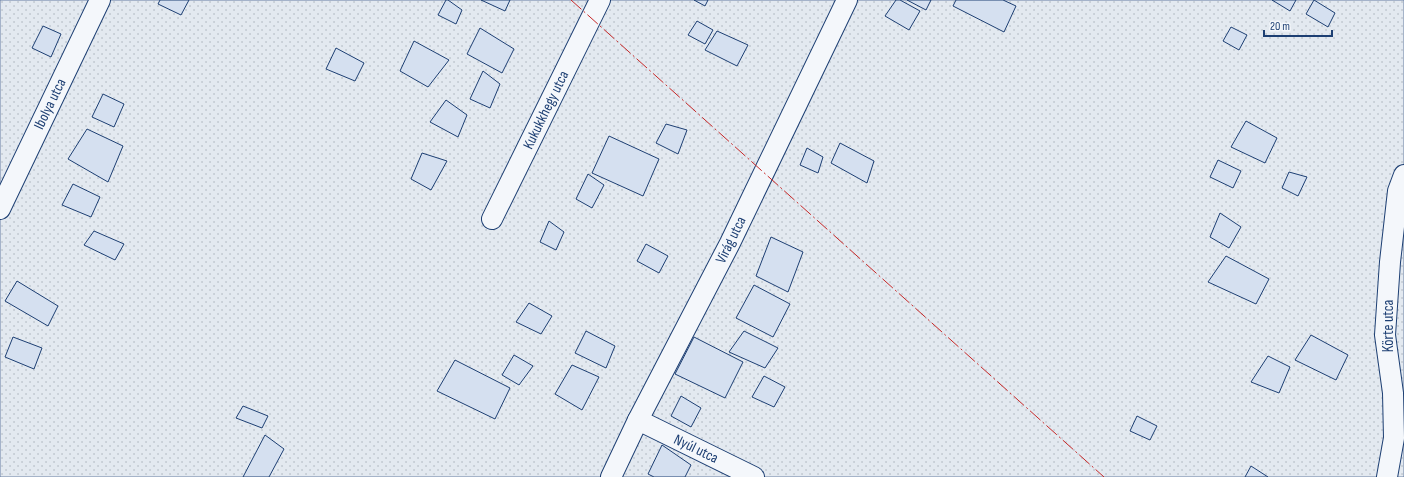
<svg xmlns="http://www.w3.org/2000/svg" width="1404" height="477" font-family="'Sofia Sans Condensed',sans-serif">
<defs>
<pattern id="garden-dots" width="8" height="8" patternUnits="userSpaceOnUse"><rect width="8" height="8" fill="#e3e9f0"/><path d="M2 2h.1M6 6h.1" fill="none" stroke="#c2c9d1" stroke-width="1.8" stroke-linecap="round"/></pattern>
</defs>
<rect width="100%" height="100%" fill="#f4f7fb"/>
<!-- garden -->
<rect fill="url(#garden-dots)" stroke="#687fa3" x="0" y="0" width="1404" height="477"/>
<!-- building -->
<g fill="#d5e0f0" stroke="#1d3f73">
<path d="M160 0H189L181 15 158 4Z"/>
<path d="M446 0H448L462 10 456 24 438 15Z"/>
<path d="M481 0H510L505 11Z"/>
<path d="M694 0H708L705 6Z"/>
<path d="M896 0H900L920 11 909 30 885 16Z"/>
<path d="M907 0H931L926 10Z"/>
<path d="M956 0H1003L1016 6 1004 32 953 6Z"/>
<path d="M1272 0H1296L1290 11Z"/>
<path d="M1314 0 1335 13 1328 27 1306 14Z"/>
<path d="M697 21 713 30 705 44 688 35Z"/>
<path d="M43 26 61 34 51 57 32 48Z"/>
<path d="M1231 27 1247 35 1239 50 1223 41Z"/>
<path d="M480 28 514 49 502 73 467 54Z"/>
<path d="M717 31 748 45 737 66 705 50Z"/>
<path d="M414 41 449 60 428 87 400 71Z"/>
<path d="M336 48 364 63 355 81 326 69Z"/>
<path d="M483 71 500 84 490 108 470 99Z"/>
<path d="M103 94 124 104 114 127 92 117Z"/>
<path d="M446 100 467 115 458 137 430 122Z"/>
<path d="M1246 121 1277 138 1265 163 1231 147Z"/>
<path d="M666 124 687 130 678 154 656 143Z"/>
<path d="M87 129 123 146 108 182 68 159Z"/>
<path d="M609 136 659 159 643 196 592 173Z"/>
<path d="M840 143 874 161 867 183 831 163Z"/>
<path d="M807 148 823 157 818 173 800 165Z"/>
<path d="M422 153 447 161 431 190 411 179Z"/>
<path d="M1218 160 1241 171 1233 188 1210 177Z"/>
<path d="M1289 172 1307 177 1298 196 1282 188Z"/>
<path d="M588 174 604 185 592 208 576 199Z"/>
<path d="M73 184 100 197 91 217 62 205Z"/>
<path d="M1220 213 1241 227 1229 248 1210 237Z"/>
<path d="M549 221 564 232 556 250 540 242Z"/>
<path d="M94 231 124 244 115 260 84 245Z"/>
<path d="M771 237 803 252 788 292 756 276Z"/>
<path d="M646 244 668 256 659 273 637 261Z"/>
<path d="M1226 256 1269 279 1256 304 1208 282Z"/>
<path d="M17 281 58 306 48 326 5 301Z"/>
<path d="M754 285 790 304 773 337 736 318Z"/>
<path d="M529 303 552 316 541 334 516 322Z"/>
<path d="M586 331 615 346 606 368 575 353Z"/>
<path d="M744 331 778 348 765 368 729 352Z"/>
<path d="M1311 335 1348 355 1336 380 1295 360Z"/>
<path d="M13 337 42 348 34 369 5 357Z"/>
<path d="M694 337 743 362 725 398 675 374Z"/>
<path d="M514 355 533 366 519 385 502 375Z"/>
<path d="M1268 356 1290 367 1279 393 1251 382Z"/>
<path d="M455 360 510 388 495 419 437 391Z"/>
<path d="M572 365 599 377 582 410 555 394Z"/>
<path d="M764 376 785 387 774 407 752 397Z"/>
<path d="M681 396 701 408 691 427 671 416Z"/>
<path d="M243 406 268 416 262 428 236 418Z"/>
<path d="M1137 416 1157 426 1150 440 1130 431Z"/>
<path d="M265 435 284 449 269 477H243Z"/>
<path d="M662 445 691 465 685 477H654L648 474Z"/>
<path d="M1251 466 1268 477H1245Z"/>
</g>
<g fill="none" stroke-linecap="round" stroke-linejoin="round">
<defs>
<g id="minor">
<path d="M0 209 100 0"/>
<path d="M492 219 600 0"/>
<path d="M638 420 754 477"/>
<path d="M611 477 638 420 730 243 847 0"/>
<path d="M1387 477 1394 438 1393 393 1385 335 1390 262 1398 191 1404 175"/>
</g>
</defs>
<!-- minor casing -->
<use href="#minor" stroke="#1d3f73" stroke-width="22"/>
<!-- minor -->
<use href="#minor" stroke="#f4f7fb" stroke-width="20"/>
<!-- power -->
<path stroke="#c62828" stroke-width="1" stroke-dasharray="14 3 2 3" stroke-linecap="butt" d="M571 0 1104 477"/>
</g>
<g text-anchor="middle" dominant-baseline="central" stroke-width="3" stroke-linejoin="round" paint-order="stroke">
<!-- street labels -->
<g font-size="15" fill="#1d3f73" stroke="#f4f7fb">
<text transform="translate(50 104) rotate(-64)">Ibolya utca</text>
<text transform="translate(546 110) rotate(-64)">Kukukkhegy utca</text>
<text transform="translate(731 240) rotate(-64)">Virág utca</text>
<text transform="translate(1388 326) rotate(-90)">Körte utca</text>
<text transform="translate(696 449) rotate(26)">Nyúl utca</text>
</g>
</g>
<!-- scale -->
<path d="M1264 30v6h68v-6" fill="none" stroke="#1d3f73" stroke-width="2"/>
<text x="1270" y="30" font-size="12" fill="#1d3f73" stroke="#f4f7fb" stroke-width="3" paint-order="stroke">20 m</text>
</svg>
